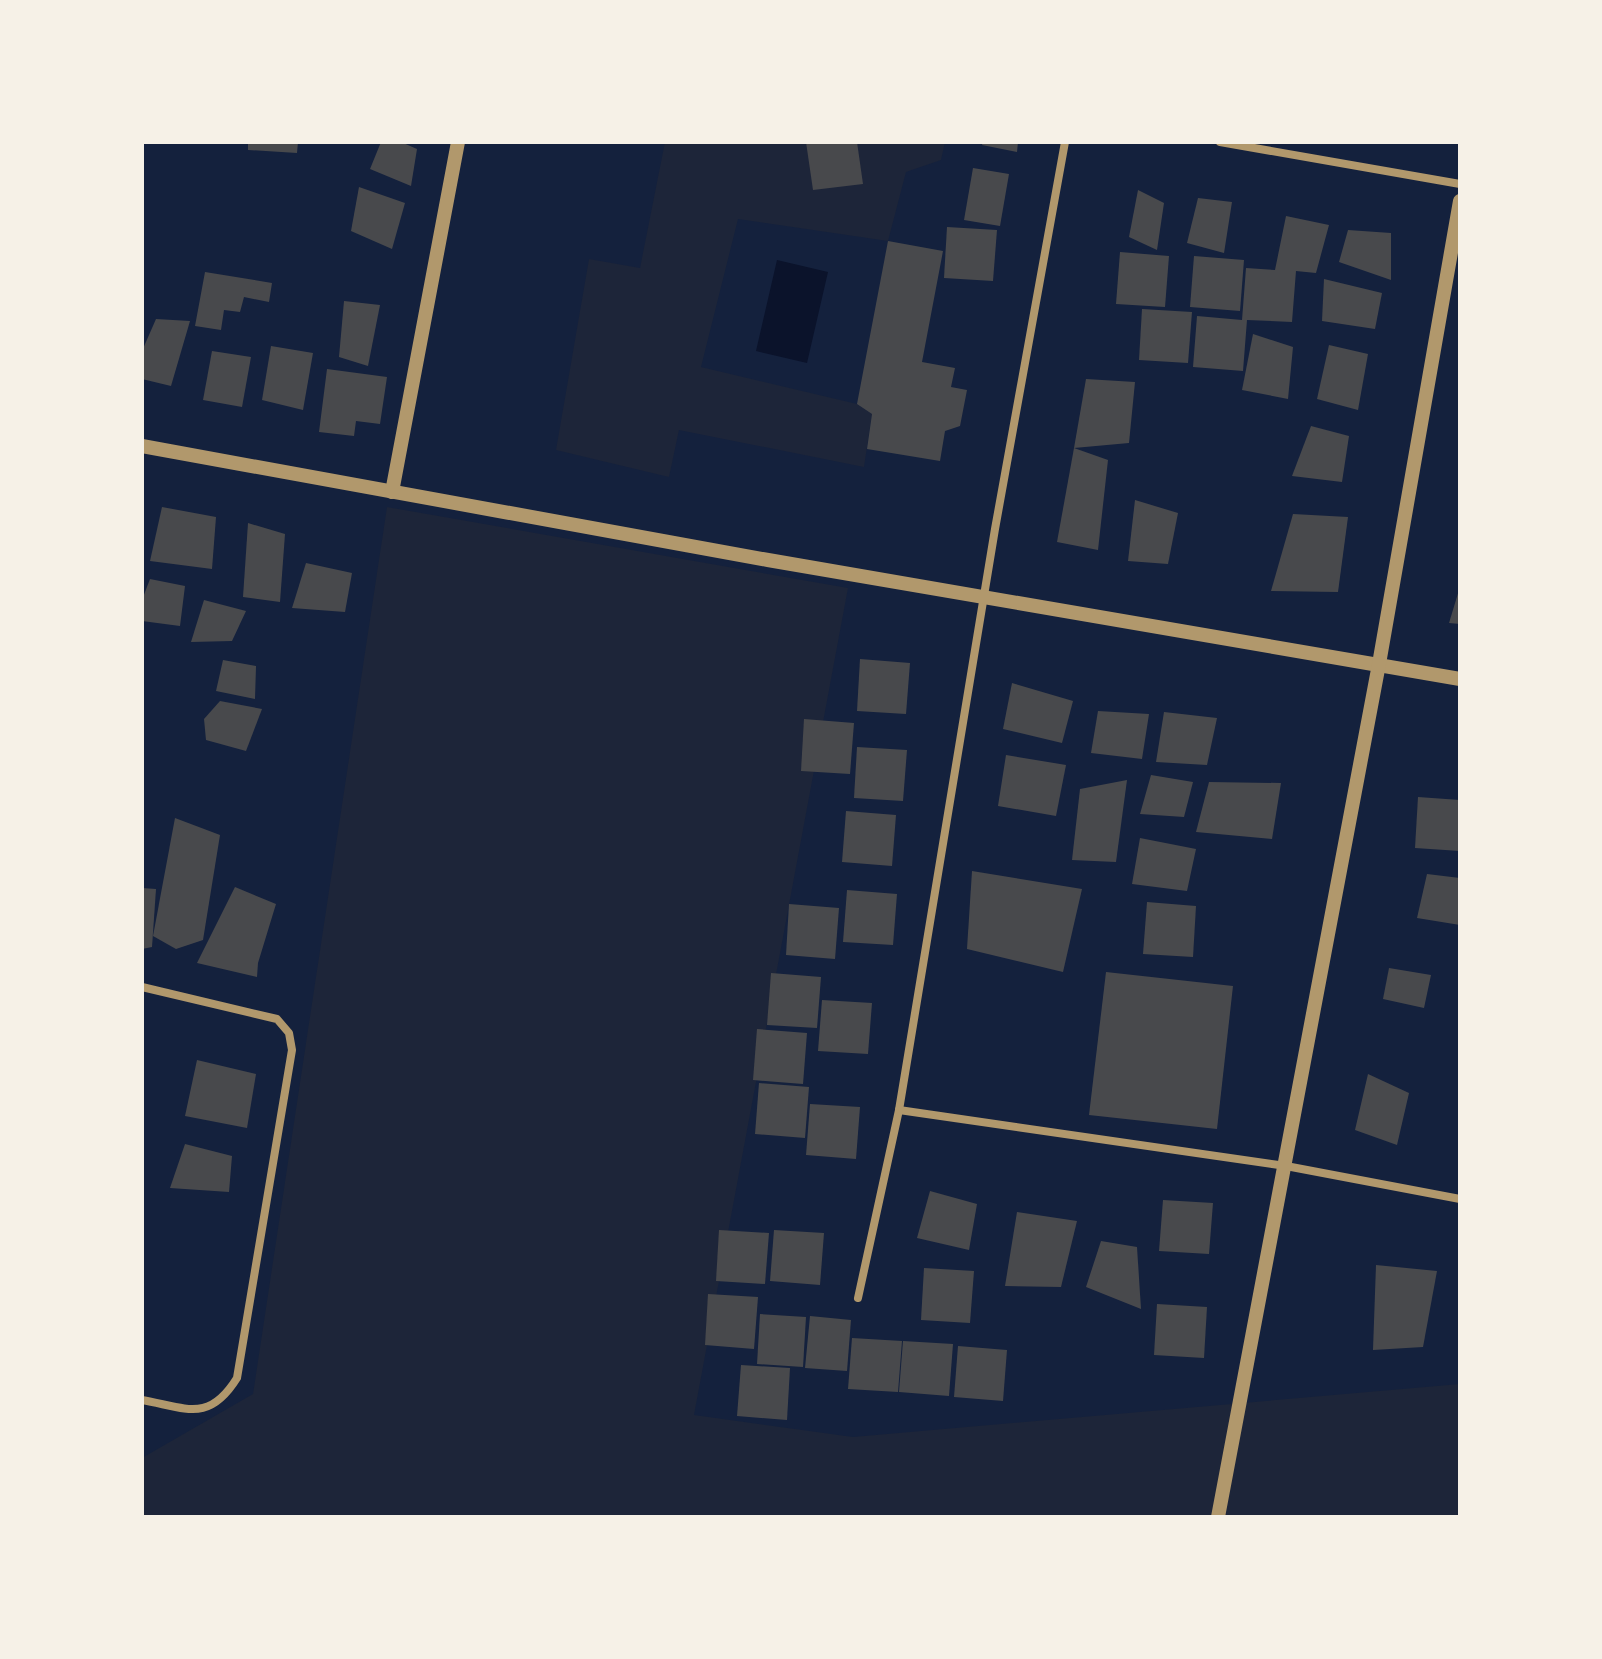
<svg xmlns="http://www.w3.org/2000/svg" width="1602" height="1659" font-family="'Roboto Serif',serif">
<rect width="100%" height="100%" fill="#14213d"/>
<!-- green -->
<g fill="#1d2539">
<path d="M665 142H945L941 160 906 172 888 241 738 219 701 367 857 404 872 414 864 467 679 430 669 477 556 450 589 259 640 268Z"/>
<path d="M387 507 848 588 694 1415 853 1437 1460 1384V1517H142V1458L253 1394Z"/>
</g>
<!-- water -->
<path fill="#0b132b" d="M777 260 828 272 807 363 756 351Z"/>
<!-- building -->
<g fill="#48494c">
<path d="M248 142H298L297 153 248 150Z"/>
<path d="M381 142H401L417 149 411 186 370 169Z"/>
<path d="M806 142H857L863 184 813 190Z"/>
<path d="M983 142H1018L1017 152 982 145Z"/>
<path d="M973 168 1009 174 1000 226 964 220Z"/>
<path d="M359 187 405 203 392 249 351 231Z"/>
<path d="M1138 190 1164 203 1157 250 1129 237Z"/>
<path d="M1198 198 1232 202 1224 253 1187 243Z"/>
<path d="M1286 216 1329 225 1316 273 1296 271 1292 322 1247 320 1243 371 1193 367 1197 316 1242 320 1246 268 1275 270Z"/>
<path d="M947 227 997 230 993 281 944 278Z"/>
<path d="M1348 230 1391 233V280L1339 262Z"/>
<path d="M888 241 943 251 922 362 955 368 951 387 967 390 960 426 945 431 940 461 867 449 872 414 857 404Z"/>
<path d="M1120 252 1169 256 1165 307 1116 304Z"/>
<path d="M1194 256 1244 260 1240 311 1190 307Z"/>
<path d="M205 272 272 283 269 302 244 297 240 312 224 310 221 330 195 326Z"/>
<path d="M1324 279 1382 293 1375 329 1322 321Z"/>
<path d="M344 301 380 305 368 366 339 357Z"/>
<path d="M1142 309 1192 312 1188 363 1139 360Z"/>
<path d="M156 319 190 321 171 386 142 379V351Z"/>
<path d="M1253 334 1293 347 1288 399 1242 390Z"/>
<path d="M1329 345 1368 354 1358 410 1317 399Z"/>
<path d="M271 346 313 353 303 410 262 400Z"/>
<path d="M212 351 251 357 242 407 203 400Z"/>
<path d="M327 369 387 377 380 424 356 421 354 436 319 432Z"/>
<path d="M1086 379 1135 382 1129 443 1074 448Z"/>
<path d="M1311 426 1349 436 1342 482 1292 476Z"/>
<path d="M1074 448 1108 460 1098 550 1057 542Z"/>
<path d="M1135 500 1178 513 1168 564 1128 561Z"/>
<path d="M162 507 216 517 212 569 150 561Z"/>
<path d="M1293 514 1348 517 1338 592 1271 591Z"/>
<path d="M248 523 285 534 280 602 243 597Z"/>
<path d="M306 563 352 573 345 612 292 608Z"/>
<path d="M150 579 185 586 180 626 142 621V600Z"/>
<path d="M1459 590 1460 624 1449 623Z"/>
<path d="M204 600 246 611 232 641 191 642Z"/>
<path d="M860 659 910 663 906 714 857 711Z"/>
<path d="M223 660 256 666 255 699 216 691Z"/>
<path d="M1012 683 1073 701 1062 743 1003 729Z"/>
<path d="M220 701 262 709 246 751 206 740 204 719Z"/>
<path d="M1098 711 1149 714 1142 759 1091 753Z"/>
<path d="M1164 712 1217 718 1207 765 1156 762Z"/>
<path d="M804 719 854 723 850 774 801 771Z"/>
<path d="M857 747 907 750 903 801 854 798Z"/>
<path d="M1006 755 1066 765 1056 816 998 806Z"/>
<path d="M1151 775 1193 782 1184 817 1140 814Z"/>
<path d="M1127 780 1116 862 1072 860 1080 789Z"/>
<path d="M1209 782 1281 783 1272 839 1196 832Z"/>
<path d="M1418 797 1460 800V851L1415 848Z"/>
<path d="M846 811 896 815 892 866 842 862Z"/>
<path d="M175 818 220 835 203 940 176 949 153 936Z"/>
<path d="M1140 838 1196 849 1187 891 1132 884Z"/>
<path d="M972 871 1082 889 1063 972 967 949Z"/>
<path d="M1427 874 1460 878V925L1417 918Z"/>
<path d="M235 887 276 904 258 963 257 977 197 963Z"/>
<path d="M142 888 156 889 152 947 142 949Z"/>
<path d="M847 890 897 894 893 945 843 942Z"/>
<path d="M1147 902 1196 906 1193 957 1143 954Z"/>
<path d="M789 904 839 908 835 959 786 955Z"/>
<path d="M1389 968 1431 975 1424 1008 1383 999Z"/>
<path d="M1106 972 1233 986 1217 1129 1089 1115Z"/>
<path d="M771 973 821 977 817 1028 767 1025Z"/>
<path d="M822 1000 872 1003 868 1054 818 1051Z"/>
<path d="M757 1029 807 1033 803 1084 753 1080Z"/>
<path d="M197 1060 256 1074 247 1128 185 1116Z"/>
<path d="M1368 1074 1409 1093 1397 1145 1355 1130Z"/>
<path d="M759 1083 809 1087 805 1138 755 1134Z"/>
<path d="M810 1104 860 1107 856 1159 806 1155Z"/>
<path d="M185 1144 232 1156 229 1192 170 1188Z"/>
<path d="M930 1191 977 1204 969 1250 917 1238Z"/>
<path d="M1163 1200 1213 1203 1209 1254 1159 1251Z"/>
<path d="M1017 1212 1077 1221 1061 1287 1005 1286Z"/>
<path d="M719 1230 769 1233 765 1284 716 1281Z"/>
<path d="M774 1230 824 1233 820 1285 770 1281Z"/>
<path d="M1101 1241 1137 1247 1141 1309 1086 1287Z"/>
<path d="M1376 1265 1437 1271 1423 1347 1373 1350Z"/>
<path d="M924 1268 974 1271 970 1323 921 1320Z"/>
<path d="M708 1294 758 1297 754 1349 705 1345Z"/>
<path d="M1157 1304 1207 1307 1204 1358 1154 1355Z"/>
<path d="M760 1314 806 1317 803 1367 757 1364Z"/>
<path d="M810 1316 851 1320 847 1371 805 1368Z"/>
<path d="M852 1338 902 1341 898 1392 848 1389Z"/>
<path d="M903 1341 953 1344 949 1396 899 1392Z"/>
<path d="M958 1346 1007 1350 1003 1401 954 1397Z"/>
<path d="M741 1365 790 1368 787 1420 737 1416Z"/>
</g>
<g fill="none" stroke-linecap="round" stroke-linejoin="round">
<!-- minor -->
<g stroke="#b1986c" stroke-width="8">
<path d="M1220 142 1460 184"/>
<path d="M142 987 277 1019 289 1033 292 1050 237 1378C209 1423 187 1408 142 1400"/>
<path d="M899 1110 1286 1166 1460 1199"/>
<path d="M858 1298 899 1110 995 529 1065 142"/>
</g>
<!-- tertiary -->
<g stroke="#b1986c" stroke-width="14">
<path d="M142 446 768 560 1460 679"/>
<path d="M392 492 458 142"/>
<path d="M1218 1517 1379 664 1460 201"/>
</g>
</g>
<!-- border -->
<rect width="1602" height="1659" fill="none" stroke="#f6f1e7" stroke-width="288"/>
</svg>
